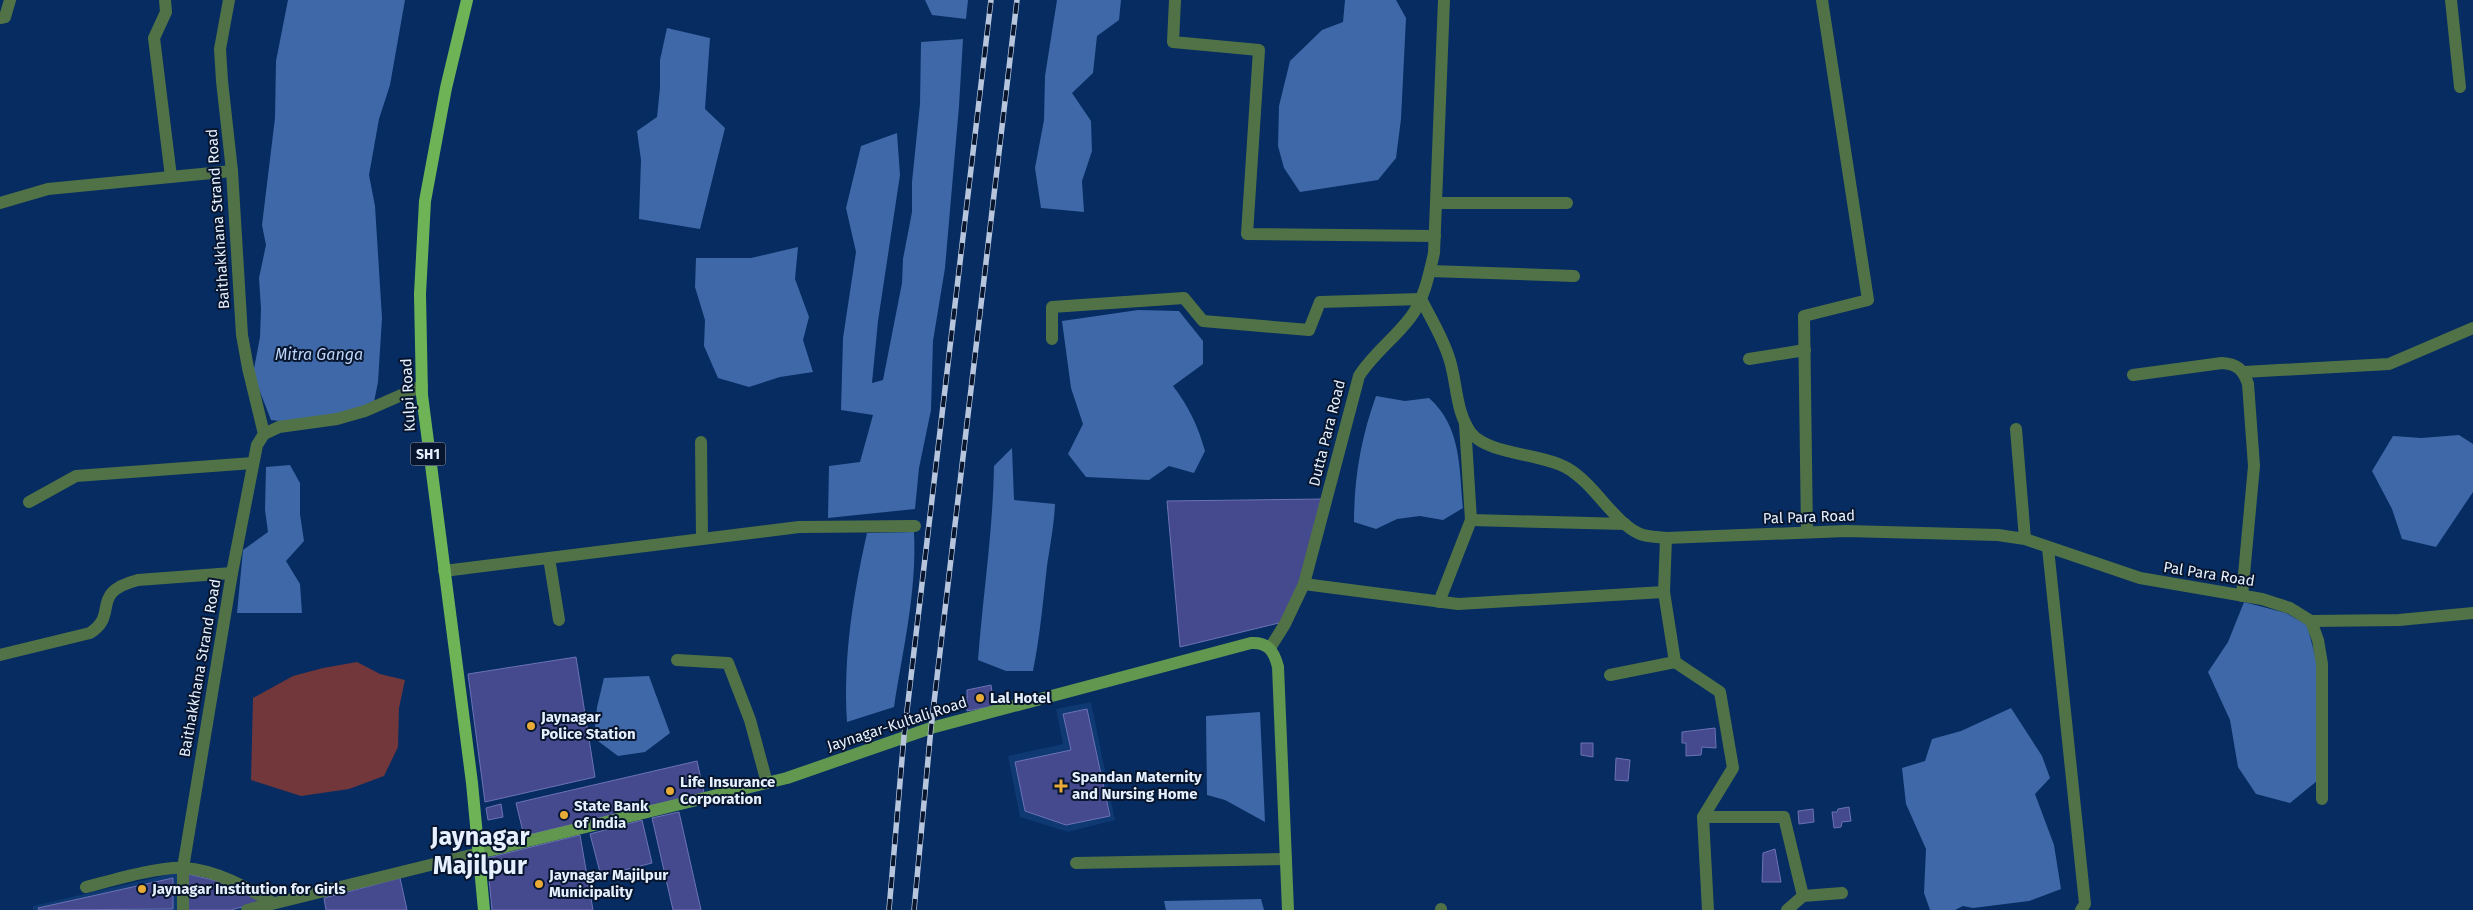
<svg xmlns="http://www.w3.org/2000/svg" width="2473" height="910" font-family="'Fira Sans',sans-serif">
<rect width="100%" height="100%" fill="#062c61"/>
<!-- built -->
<g fill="#0e3972">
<path d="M1091 702 1115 820 1068 832 1020 817 1008 756 1063 744 1056 709Z"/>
<path d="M179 872 178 910H33V906Z"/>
</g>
<!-- green -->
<path fill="#72373a" d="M357 662 380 674 405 680 399 708 398 747 384 776 349 789 301 796 251 780 253 698 293 676 323 668Z"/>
<!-- water -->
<g fill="#3e68a7">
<path d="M288 0H405L390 85 379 119 369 175 375 206 382 318 378 382 374 402C336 416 312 426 271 420L253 374 260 337 261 309 259 278 266 245 262 225 275 118 276 61Z"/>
<path d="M925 0H968L966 19 932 15Z"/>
<path d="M1057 0H1121L1119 20 1097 36 1093 73 1072 93 1091 121 1092 151 1082 181 1084 212 1041 208 1035 168 1044 120 1045 76Z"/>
<path d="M1345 0H1396L1406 18 1401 119 1396 158 1378 180 1300 192 1284 168 1278 146 1279 106 1290 61 1322 30 1343 22Z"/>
<path d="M667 28 710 38 705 109 725 128 700 229 639 219 641 160 637 131 657 117 660 88V60Z"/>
<path d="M963 39 959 106 945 268 933 341 931 410 919 468 915 509 828 518 829 466 860 462 873 415 841 410 843 338 856 252 846 208 861 146 897 133 900 175 878 321 872 383 883 380 902 283 903 259 912 212V182L920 104 921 42Z"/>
<path d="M798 247 795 279 809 317 803 340 813 372 780 377 749 387 718 378 704 346 705 320 695 287 696 258H751Z"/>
<path d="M1138 310 1179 311 1203 341V364L1173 386C1189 407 1198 426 1205 451L1194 473 1169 466 1149 480 1086 477 1068 454 1083 424 1071 388 1062 321Z"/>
<path d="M1376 396 1405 401 1429 398C1462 427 1459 469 1463 508L1443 520 1420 516 1397 519 1376 529 1354 522C1354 478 1361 438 1376 396Z"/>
<path d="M2459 435 2473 444V492L2436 547 2402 539 2392 509 2372 471 2393 436 2421 438Z"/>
<path d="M1012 448 1014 500 1055 504C1054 526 1050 546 1047 566 1043 602 1040 636 1033 671H1006L978 660C983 595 993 530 994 466Z"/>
<path d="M290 465 300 483V514L304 541 286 561 300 584 302 613H237L243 550 268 532 265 510 266 467Z"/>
<path d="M914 532C917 591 903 649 894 707L847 722C843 657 853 596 867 533Z"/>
<path d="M2244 602 2286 613 2307 625 2317 663V781L2290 803 2256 794 2238 767 2230 720 2208 672 2228 642Z"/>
<path d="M649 676 670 733 645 752 618 756 594 738 597 707 604 678Z"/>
<path d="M2011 708 2042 756 2050 778 2035 794 2054 845 2061 889 2029 901 1973 908 1963 906 1955 910H1930L1924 893 1926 849 1906 804 1902 768 1925 761 1932 739 1961 731Z"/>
<path d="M1260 712 1265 822 1225 800 1207 795 1206 716Z"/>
<path d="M1261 899 1264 910H1166L1164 901Z"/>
</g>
<!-- building -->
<g fill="#45498d" stroke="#6c73b6">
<path d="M1324 499 1302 583 1283 622 1180 647 1167 501Z"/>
<path d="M576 657 595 777 485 802 468 674Z"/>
<path d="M991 685 994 706 967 711V690Z"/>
<path d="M1087 709 1110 816 1066 825 1025 811 1015 762 1071 750 1063 714Z"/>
<path d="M1715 728 1716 748 1702 747 1701 755 1686 756V743H1682V732Z"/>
<path d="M1581 743H1593V757L1581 755Z"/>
<path d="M1616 758 1630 760 1628 781 1615 780Z"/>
<path d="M697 761 704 793 524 836 516 803Z"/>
<path d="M501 804 503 817 488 820 486 808Z"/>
<path d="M1849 807 1851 821 1842 822 1841 827 1834 828 1832 812H1837L1838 809Z"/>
<path d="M1813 809 1814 822 1799 824 1798 811Z"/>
<path d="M679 812 701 910H673L652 818Z"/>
<path d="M642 820 652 863 601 876 590 834Z"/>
<path d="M580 835 593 910H492L487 858Z"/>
<path d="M1775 849 1781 882H1762L1763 853Z"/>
<path d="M188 874 217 881 242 891 261 902 231 910H188Z"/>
<path d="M173 878V909L39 910 38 908Z"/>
<path d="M400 878 407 910H326L324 898Z"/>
</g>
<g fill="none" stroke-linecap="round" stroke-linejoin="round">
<!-- minor -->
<g stroke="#517246" stroke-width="12">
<path d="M165 0 166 12 154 38 171 177"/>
<path d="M229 0 220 49 222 81 232 171 242 335 248 368 264 434"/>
<path d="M1175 0 1173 42 1259 50 1247 234 1435 236"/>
<path d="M2451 0 2460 87"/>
<path d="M0 18 5 17 10 0"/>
<path d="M0 203 48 189 232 171"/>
<path d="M1436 203H1567"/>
<path d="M1430 271 1574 276"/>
<path d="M1052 339V307L1184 298 1203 321 1309 330 1320 302 1421 299C1431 319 1444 339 1450 361 1457 384 1456 413 1471 433 1489 455 1541 453 1567 468 1595 484 1614 523 1640 534 1647 537 1658 537 1666 538L1846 531 1998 535 2025 539 2140 578 2262 599 2290 608 2311 621 2318 640 2322 664V799"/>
<path d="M1749 359 1805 350"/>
<path d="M2244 372 2389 364 2473 328"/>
<path d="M2133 375 2222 363C2237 364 2243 369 2248 384L2254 466 2242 596"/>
<path d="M2016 429 2025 539"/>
<path d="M701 442 702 539"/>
<path d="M29 502 76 476 253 463"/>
<path d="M1471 520 1625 524"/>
<path d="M1807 532 1804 316 1868 300 1822 0"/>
<path d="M2048 548 2085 904 2081 910"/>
<path d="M549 558 559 620"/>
<path d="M444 571 799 527 915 526"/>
<path d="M1304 584 1458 604 1664 592 1666 538"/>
<path d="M1664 592 1675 662 1720 692 1733 768 1703 817 1708 910"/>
<path d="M1439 602 1471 520 1465 424"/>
<path d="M2311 621 2399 620 2473 613"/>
<path d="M1270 648 1285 624 1304 584 1359 376C1373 354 1394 339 1410 318 1424 300 1429 275 1434 253L1444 0"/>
<path d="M0 655 90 633C120 614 88 593 138 580L232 573"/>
<path d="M677 660 728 663 750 720 767 783"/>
<path d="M1610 675 1675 662"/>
<path d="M1703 817H1784L1803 896 1787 910"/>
<path d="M1076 863 1286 859"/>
<path d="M86 887C110 881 161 866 184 868 216 870 246 887 273 903"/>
<path d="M1803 896 1842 893"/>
<path d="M1441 909V910"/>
<path d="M183 910V868L232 573 257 445 264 434 279 427 337 419 365 411 422 386"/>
<path d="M247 910 479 853"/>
</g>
<!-- secondary -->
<path stroke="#629750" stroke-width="12" d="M479 853 787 778 931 728 1251 643C1268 642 1274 651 1278 667L1288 910"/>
<!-- primary -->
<path stroke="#6eb457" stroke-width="12" d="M467 0 446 88 425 201 420 294 422 395 472 783 484 910"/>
<defs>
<g id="rail">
<path d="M889 910 904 736 991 0"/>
<path d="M914 910 931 728 1017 0"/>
</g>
</defs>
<!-- rail casing -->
<use href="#rail" stroke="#b7c6dc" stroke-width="5.5"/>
<!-- rail -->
<use href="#rail" stroke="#07162e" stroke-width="4" stroke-dasharray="11" stroke-linecap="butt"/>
</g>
<!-- markers -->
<g fill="#e9ab38" stroke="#07162e" stroke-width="2">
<circle cx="980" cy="698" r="5"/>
<circle cx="531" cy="726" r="5"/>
<path d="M1058.5 778.5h5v5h5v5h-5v5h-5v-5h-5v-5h5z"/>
<circle cx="670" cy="791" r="5"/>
<circle cx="564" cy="815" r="5"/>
<circle cx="539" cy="884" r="5"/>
<circle cx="142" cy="889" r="5"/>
</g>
<g text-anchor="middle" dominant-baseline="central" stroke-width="4" stroke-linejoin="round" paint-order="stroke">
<!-- shield labels -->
<rect fill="#07162e" stroke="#a4afc0" stroke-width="1" x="410.5" y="442.5" width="35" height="23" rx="4"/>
<g font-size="14" font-weight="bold" fill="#e7f0fe">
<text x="428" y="454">SH1</text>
</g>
<!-- street labels -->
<g font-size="15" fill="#e7f0fe" stroke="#07162e">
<text transform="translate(218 219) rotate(-94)">Baithakkhana Strand Road</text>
<text transform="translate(408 395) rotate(-93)">Kulpi Road</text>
<text transform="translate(1327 433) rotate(-76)">Dutta Para Road</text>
<text transform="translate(1809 517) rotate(-2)">Pal Para Road</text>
<text transform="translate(2209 574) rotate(9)">Pal Para Road</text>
<text transform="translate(200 668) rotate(-80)">Baithakkhana Strand Road</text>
<text transform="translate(897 724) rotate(-18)">Jaynagar-Kultali Road</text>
</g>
<!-- poi labels -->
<g font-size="15" font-weight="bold" fill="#e7f0fe" stroke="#07162e" text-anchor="start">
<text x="990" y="698">Lal Hotel</text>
<text x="541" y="717">Jaynagar<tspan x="541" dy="17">Police Station</tspan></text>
<text x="1072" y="777">Spandan Maternity<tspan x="1072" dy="17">and Nursing Home</tspan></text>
<text x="680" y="782">Life Insurance<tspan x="680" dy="17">Corporation</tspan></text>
<text x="574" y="806">State Bank<tspan x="574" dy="17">of India</tspan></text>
<text x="549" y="875">Jaynagar Majilpur<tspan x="549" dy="17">Municipality</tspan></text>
<text x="152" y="889">Jaynagar Institution for Girls</text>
</g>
<!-- water labels -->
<g font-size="16" font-style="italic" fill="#bdd5f9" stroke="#07162e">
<text x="319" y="354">Mitra Ganga</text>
</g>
<!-- town labels -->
<g font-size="25" font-weight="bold" fill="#e7f0fe" stroke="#07162e">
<text x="480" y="837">Jaynagar<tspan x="480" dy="29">Majilpur</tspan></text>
</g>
</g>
</svg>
